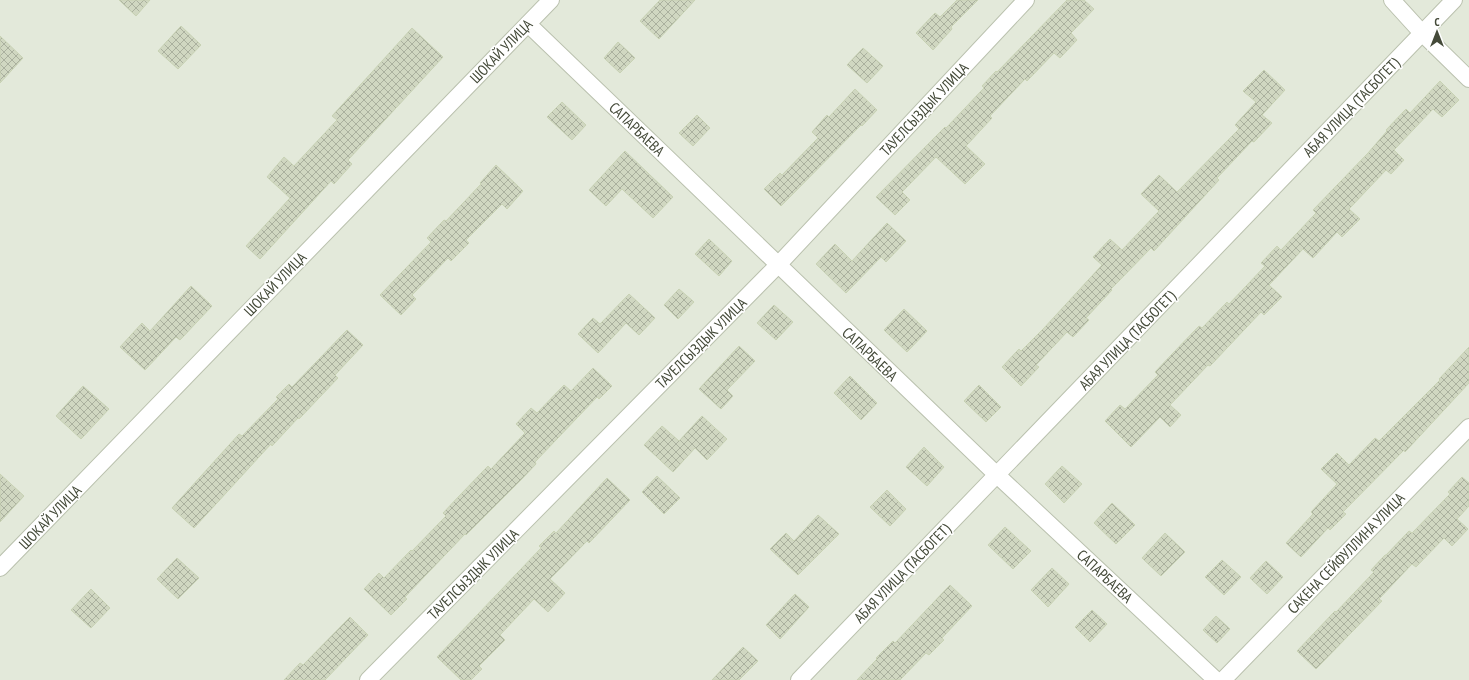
<svg xmlns="http://www.w3.org/2000/svg" width="1469" height="680" font-family="'PT Sans Narrow',sans-serif">
<defs>
<pattern id="building-cross-hatch" width="8" height="8" patternUnits="userSpaceOnUse"><rect width="8" height="8" fill="#d0d7c1"/><path d="M0 0l8 8M0 8l8-8" fill="none" stroke="#aab09e"/></pattern>
</defs>
<rect width="100%" height="100%" fill="#f1f5eb"/>
<!-- residential -->
<rect fill="#e3e9da" x="0" y="0" width="1469" height="680"/>
<!-- building -->
<g fill="url(#building-cross-hatch)" stroke="#c8d2b4">
<path d="M119 0H150L136 16Z"/>
<path d="M660 0H695L659 39 640 21Z"/>
<path d="M957 0H978L951 27 952 29 933 50 916 33 935 13 940 17Z"/>
<path d="M1067 0H1084L1094 9 1071 33 1077 40 1060 58 1054 53 1027 81 1025 79 990 116 992 118 966 146 985 164 965 184 936 157 902 192 910 200 895 215 876 197 945 127 946 128 984 88 982 86 996 71 997 72Z"/>
<path d="M181 26 201 45 178 69 158 51Z"/>
<path d="M412 28 443 57 348 160 352 164 334 184 331 181 260 259 246 246 290 198 267 177 284 157 294 166 337 120 332 116Z"/>
<path d="M0 36 23 58 0 83Z"/>
<path d="M618 42 635 58 620 73 604 58Z"/>
<path d="M863 48 883 66 867 83 847 65Z"/>
<path d="M1264 70 1285 90 1262 115 1272 123 1254 142 1252 141 1217 178 1219 180 1154 251 1151 248 1111 289 1112 290 1086 318 1089 320 1073 337 1067 332 1036 365 1039 367 1021 386 1002 367 1019 349 1021 351 1044 328 1102 265 1093 257 1110 239 1122 250 1159 211 1141 194 1159 175 1177 192 1239 129 1235 125 1256 102 1243 91Z"/>
<path d="M1440 81 1459 100 1442 117 1433 109 1394 150 1404 160 1391 174 1386 170 1349 209 1360 219 1342 237 1337 232 1313 258 1303 249 1269 285 1282 297 1264 315 1261 312 1210 366 1208 365 1170 405 1181 415 1170 427 1160 417 1131 447 1105 421 1120 405 1125 409 1158 375 1155 372 1173 353 1199 326 1202 328 1227 302 1229 304 1265 266 1261 263 1277 246 1281 250 1316 213 1313 210 1368 153 1387 131 1386 130 1406 109 1410 113Z"/>
<path d="M855 89 877 110 862 126 861 125 781 206 764 189 780 173 782 175 818 138 812 132 827 115 829 117Z"/>
<path d="M562 102 586 125 572 140 547 117Z"/>
<path d="M697 115 710 128 693 146 679 133Z"/>
<path d="M625 151 673 197 653 218 622 189 606 206 589 190Z"/>
<path d="M496 165 523 191 507 209 502 204 466 240 469 243 451 261 448 258 412 295 416 299 401 315 380 295 431 242 427 238 444 220 446 221 481 184 480 183Z"/>
<path d="M887 223 906 241 886 262 881 257 846 293 816 264 835 244 852 261Z"/>
<path d="M709 239 732 261 719 276 695 254Z"/>
<path d="M191 286 212 306 180 340 176 337 145 370 120 347 142 323 150 331Z"/>
<path d="M679 289 694 302 678 319 664 305Z"/>
<path d="M629 294 655 318 639 335 626 323 598 353 578 334 593 318 600 324Z"/>
<path d="M774 305 793 322 776 340 757 323Z"/>
<path d="M904 309 927 331 907 352 884 330Z"/>
<path d="M347 330 363 345 335 375 338 378 299 419 298 418 272 446 271 444 194 528 172 508 239 434 242 436 278 399 276 397 289 384 292 387Z"/>
<path d="M739 346 755 361 727 390 733 396 721 409 699 389Z"/>
<path d="M1469 347V383L1405 452 1404 450 1343 512 1346 514 1330 530 1328 528 1301 557 1286 543 1313 514 1311 512 1337 484 1321 469 1337 453 1349 465 1375 438 1379 441 1440 380 1439 379Z"/>
<path d="M593 368 612 386 599 399 597 397 535 462 536 464 520 481 466 535 465 534 405 597 407 599 391 615 364 589 379 573 384 578 411 550 412 551 446 516 443 513 460 495 488 466 491 469 525 433 516 424 531 408 537 413 564 385 571 391Z"/>
<path d="M850 376 877 403 861 420 834 393Z"/>
<path d="M979 385 1001 407 986 422 964 401Z"/>
<path d="M83 386 109 409 81 439 56 416Z"/>
<path d="M702 416 727 439 707 460 695 448 673 472 644 445 662 426 679 441Z"/>
<path d="M924 447 944 467 927 486 906 467Z"/>
<path d="M1062 466 1082 484 1064 503 1045 484Z"/>
<path d="M0 474 24 496 0 522Z"/>
<path d="M657 476 680 498 664 514 642 492Z"/>
<path d="M1462 477 1469 483V506L1457 519 1468 529 1452 546 1444 538 1416 567 1412 564 1379 599 1382 601 1316 669 1297 651 1335 611 1336 612 1374 572 1371 570 1385 555H1386L1409 531 1412 533 1450 494 1448 492Z"/>
<path d="M607 478 630 500 589 543 587 541 550 579 565 593 548 612 534 599 500 635 505 640 479 666 482 669 471 680H461L437 657 541 548 539 546 554 531 556 533Z"/>
<path d="M887 490 906 509 890 526 870 507Z"/>
<path d="M1112 503 1135 525 1116 544 1094 523Z"/>
<path d="M818 515 839 534 798 575 770 549 786 533 794 541Z"/>
<path d="M1005 527 1031 551 1013 569 988 545Z"/>
<path d="M1165 533 1185 552 1161 576 1142 558Z"/>
<path d="M177 558 199 578 178 599 157 579Z"/>
<path d="M1222 560 1241 577 1224 595 1205 577Z"/>
<path d="M1266 561 1283 577 1267 594 1250 578Z"/>
<path d="M1052 568 1069 584 1048 607 1031 590Z"/>
<path d="M950 585 972 606 942 638 944 640 929 655 926 653 900 680H857L877 659 876 658 893 641 895 643Z"/>
<path d="M91 589 110 608 91 628 71 610Z"/>
<path d="M795 594 809 607 780 639 766 625Z"/>
<path d="M1092 610 1107 624 1090 642 1075 627Z"/>
<path d="M1216 616 1230 629 1217 643 1203 630Z"/>
<path d="M350 617 368 635 325 680H284L300 663 303 665Z"/>
<path d="M743 647 758 661 739 680H712Z"/>
</g>
<g fill="none" stroke-linecap="round" stroke-linejoin="round">
<defs>
<g id="minor">
<path d="M1392 0 1422 33 1469 79"/>
<path d="M528 24 997 475 1216 680"/>
<path d="M0 568 551 0"/>
<path d="M368 680 778 265 1026 0"/>
<path d="M799 680 1454 0"/>
<path d="M1223 680 1469 427"/>
</g>
</defs>
<!-- minor casing -->
<use href="#minor" stroke="#bac1ae" stroke-width="18"/>
<!-- minor -->
<use href="#minor" stroke="#fff" stroke-width="16"/>
</g>
<g text-anchor="middle" dominant-baseline="central" stroke-width="3" stroke-linejoin="round" paint-order="stroke">
<!-- street labels -->
<g font-size="15" fill="#444a39" stroke="#fff">
<text transform="translate(501 51) rotate(-46)">ШОКАЙ УЛИЦА</text>
<text transform="translate(1351 107) rotate(-46)">АБАЯ УЛИЦА (ТАСБОГЕТ)</text>
<text transform="translate(924 109) rotate(-47)">ТАУЕЛСЫЗДЫК УЛИЦА</text>
<text transform="translate(637 129) rotate(44)">САПАРБАЕВА</text>
<text transform="translate(275 284) rotate(-46)">ШОКАЙ УЛИЦА</text>
<text transform="translate(1127 340) rotate(-46)">АБАЯ УЛИЦА (ТАСБОГЕТ)</text>
<text transform="translate(701 343) rotate(-45)">ТАУЕЛСЫЗДЫК УЛИЦА</text>
<text transform="translate(870 354) rotate(44)">САПАРБАЕВА</text>
<text transform="translate(50 517) rotate(-46)">ШОКАЙ УЛИЦА</text>
<text transform="translate(1346 553) rotate(-46)">САКЕНА СЕЙФУЛЛИНА УЛИЦА</text>
<text transform="translate(902 573) rotate(-46)">АБАЯ УЛИЦА (ТАСБОГЕТ)</text>
<text transform="translate(473 574) rotate(-45)">ТАУЕЛСЫЗДЫК УЛИЦА</text>
<text transform="translate(1105 576) rotate(43)">САПАРБАЕВА</text>
</g>
</g>
<!-- north arrow -->
<g transform="translate(1437 32)" stroke="#ffffff" stroke-width="3" paint-order="stroke">
<path d="M0-3L7 15L0 10L-7 15Z" fill="#444a39"/>
<text y="-6" font-size="11" font-weight="bold" text-anchor="middle" fill="#444a39">С</text>
</g>
</svg>
